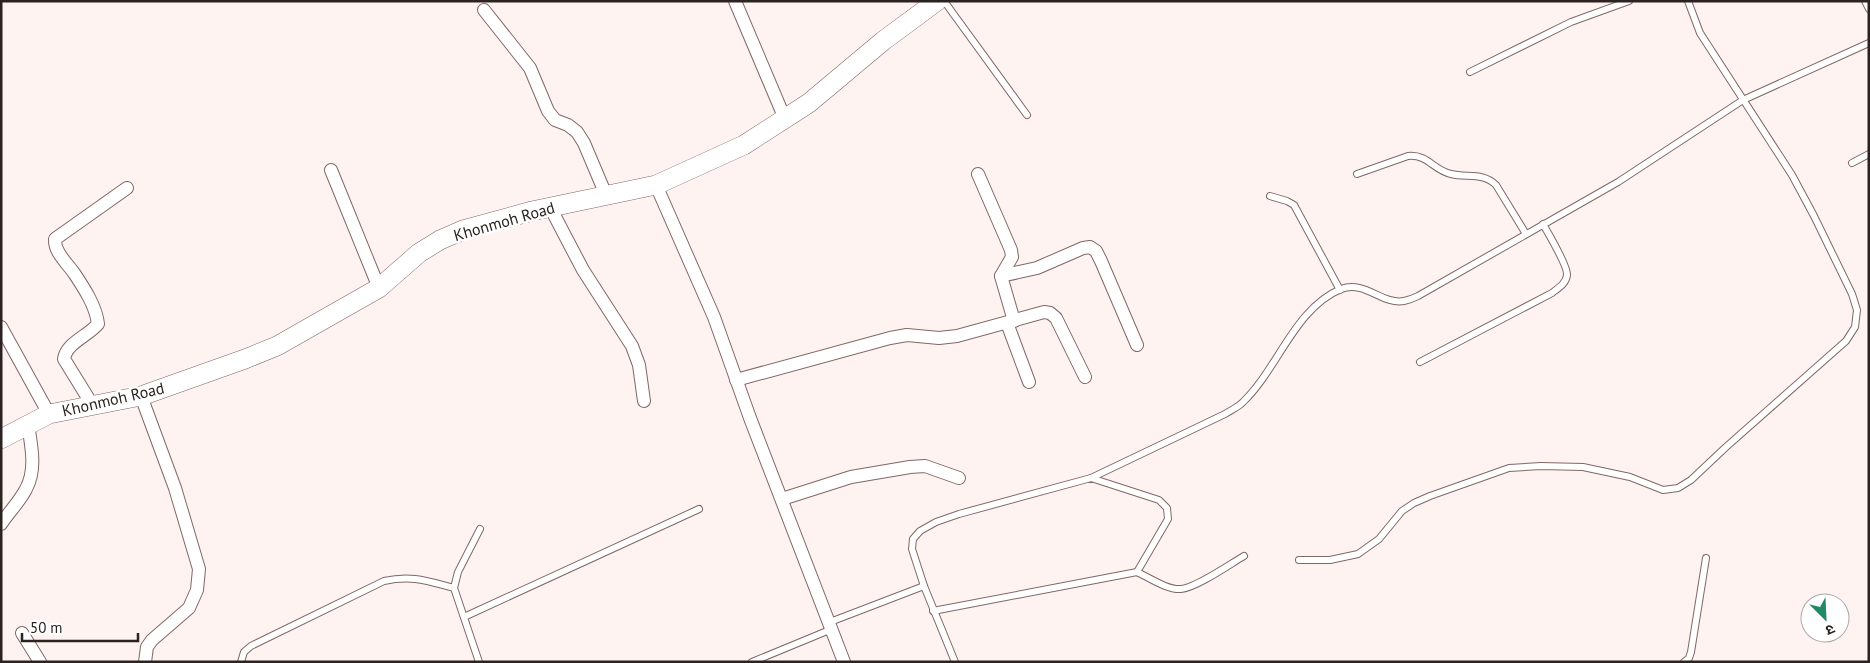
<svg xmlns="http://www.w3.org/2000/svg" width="1870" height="663" font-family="'PT Sans','Noto Sans Devanagari',sans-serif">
<rect width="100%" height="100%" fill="#fff3f2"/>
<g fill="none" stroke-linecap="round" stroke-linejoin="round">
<defs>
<g id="service">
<path d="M944 1 1027 115"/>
<path d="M1865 1 1869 9"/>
<path d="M1470 72 1571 22 1629 1"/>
<path d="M1852 163 1869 154"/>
<path d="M1357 174 1408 156C1428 154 1433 170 1451 174 1467 178 1483 172 1496 185L1526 234"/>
<path d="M1270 196 1287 201 1294 205 1340 290"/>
<path d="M1420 362 1552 293C1558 288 1566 284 1567 275 1568 266 1548 233 1543 224"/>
<path d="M1091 478 1225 414C1231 410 1239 407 1244 401 1278 368 1295 308 1341 289 1365 280 1382 305 1404 301 1409 300 1414 298 1418 296L1618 182 1743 100 1869 43"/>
<path d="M1299 560H1330L1358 554 1379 539 1402 511 1414 503 1430 496 1509 468 1541 466 1583 467 1630 477 1663 490 1678 488 1691 480 1726 447 1846 341 1855 327 1857 310 1852 294 1814 216 1792 175 1700 33 1688 1"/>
<path d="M933 611 1137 572"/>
<path d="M464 617 699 509"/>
<path d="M830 622 924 586"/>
<path d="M241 662 244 652 251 646 384 581C412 575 427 581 454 588"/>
<path d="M479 662 454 588 458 572 480 529"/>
<path d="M752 662 832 629"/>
<path d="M955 662 924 586 912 549 913 539 920 531 936 522 959 514 1091 478 1159 500 1167 508 1168 519 1137 572C1150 578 1167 590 1181 589 1196 588 1230 564 1244 556"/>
<path d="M1684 662 1689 658 1691 652 1706 558"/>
</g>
<g id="minor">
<path d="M735 1 785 119"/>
<path d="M484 10 530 68 548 111 555 120 568 125 577 132 584 143 606 195"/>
<path d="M331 170 379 288"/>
<path d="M978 174 1011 250 1012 257 1001 276 1014 321"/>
<path d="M656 185 714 317 750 418 844 662"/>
<path d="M550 207 583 270 632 346 639 365 644 401"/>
<path d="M1001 276 1037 268 1083 248 1090 247 1096 251 1101 261 1137 345"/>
<path d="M1007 323 1029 382"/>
<path d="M1 327 49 414"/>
<path d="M736 380 890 338 907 335 939 338 957 336 1044 312 1050 313 1056 318 1085 377"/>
<path d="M141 396 175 488 199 569 197 590 189 608 152 640 147 647 145 662"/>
<path d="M93 406 64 359C66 343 88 336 98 324 96 306 84 288 74 273 67 263 54 252 55 239L127 188"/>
<path d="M782 499 851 477 910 467 925 466 959 478"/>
<path d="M1 524C9 512 20 501 26 489 37 469 31 445 28 424"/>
<path d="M22 633 40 662"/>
</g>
<path id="secondary" d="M1 439 49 414 141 396 245 359 277 346 379 288 419 253 440 240 463 230 532 211 656 185 744 145 809 103 883 41 937 1"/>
</defs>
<!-- service casing -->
<use href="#service" stroke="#806864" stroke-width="8"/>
<!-- minor casing -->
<use href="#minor" stroke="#806864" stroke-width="14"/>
<!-- secondary casing -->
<use href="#secondary" stroke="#806864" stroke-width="20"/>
<!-- service -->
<use href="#service" stroke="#fff" stroke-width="6"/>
<!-- minor -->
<use href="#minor" stroke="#fff" stroke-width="12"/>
<!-- secondary -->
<use href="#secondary" stroke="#fff" stroke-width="19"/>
</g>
<g text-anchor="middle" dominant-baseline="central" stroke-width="5" stroke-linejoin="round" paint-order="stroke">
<!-- street labels -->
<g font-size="16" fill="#2c2220" stroke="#fff">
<text transform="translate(504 221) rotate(-16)">Khonmoh Road</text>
<text transform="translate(113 399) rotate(-13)">Khonmoh Road</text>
</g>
</g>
<!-- border -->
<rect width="1870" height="663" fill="none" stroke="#2c2220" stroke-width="5"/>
<!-- north arrow -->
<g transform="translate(1825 618) rotate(156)"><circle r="24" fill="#ffffff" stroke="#aba7a6"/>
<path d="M0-4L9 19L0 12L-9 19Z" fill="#228965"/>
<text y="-8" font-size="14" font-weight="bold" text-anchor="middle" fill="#2c2220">उ</text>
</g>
<!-- scale -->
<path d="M22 633v8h116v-8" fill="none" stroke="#2c2220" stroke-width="2.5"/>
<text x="30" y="633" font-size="15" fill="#2c2220" stroke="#ffffff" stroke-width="4" paint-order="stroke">50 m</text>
</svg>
